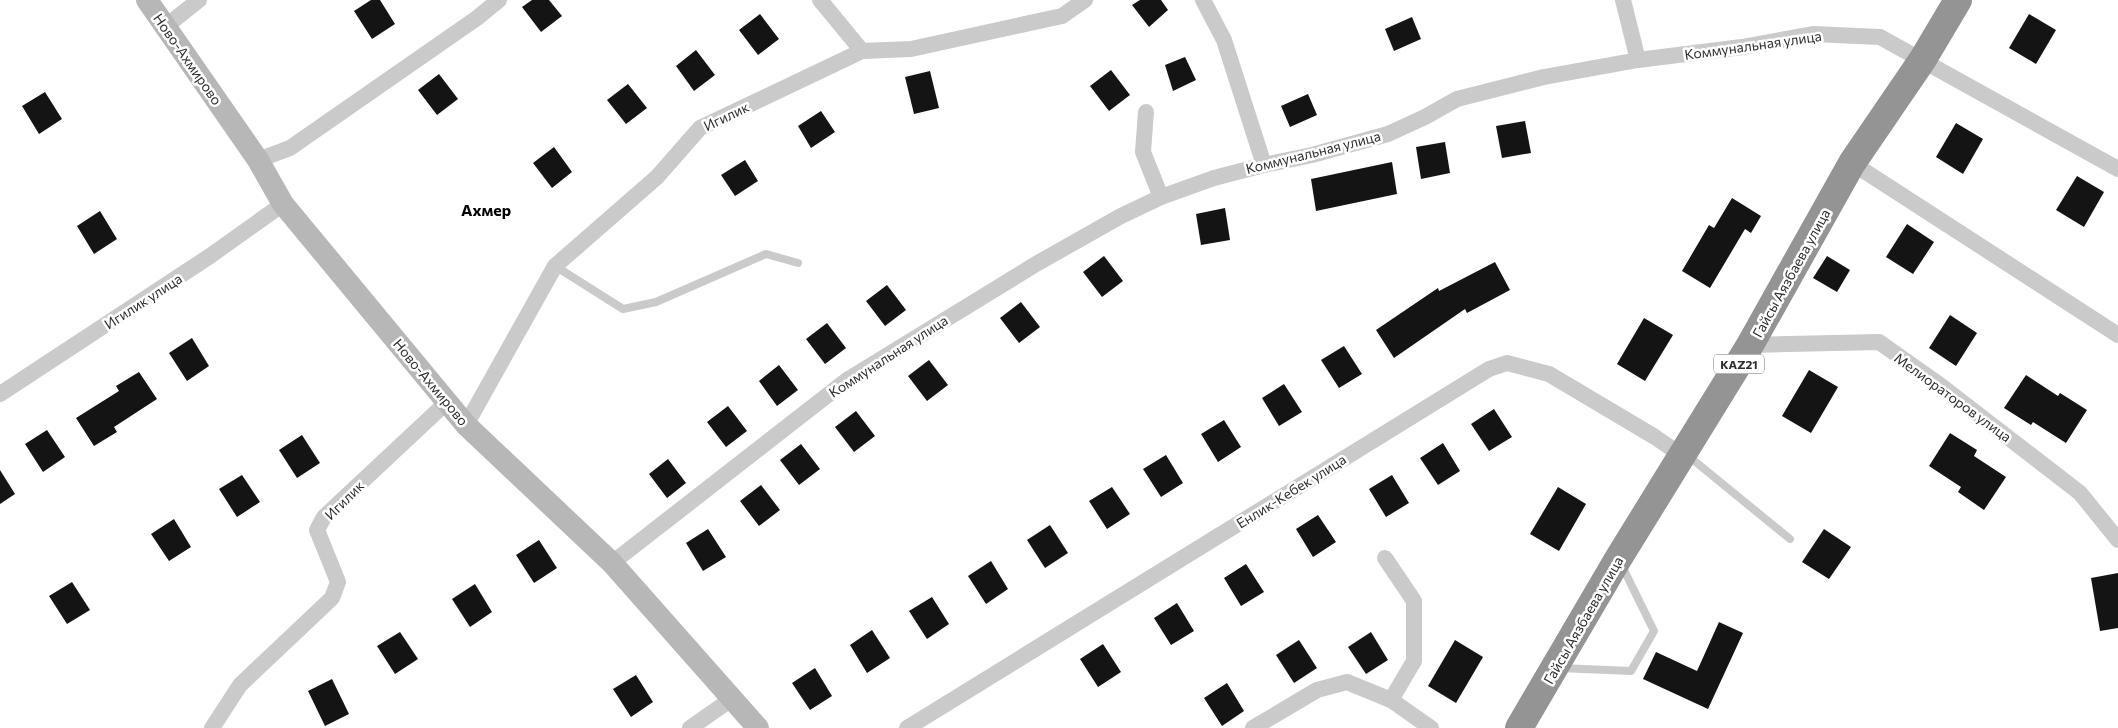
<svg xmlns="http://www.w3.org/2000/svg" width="2118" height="728" font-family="Commissioner,sans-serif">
<rect width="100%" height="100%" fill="#fff"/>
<!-- building -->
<g fill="#141414">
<path d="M371 0H380L395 24 372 39 354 11Z"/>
<path d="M532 0H549L562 16 541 32 522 7Z"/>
<path d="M1140 0H1161L1168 10 1149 27 1132 5Z"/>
<path d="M760 14 779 39 758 55 739 30Z"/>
<path d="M2029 14 2056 30 2036 64 2009 48Z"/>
<path d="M1412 17 1421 39 1394 51 1385 29Z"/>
<path d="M696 50 715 75 694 91 676 66Z"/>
<path d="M1185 57 1196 80 1173 91 1165 65Z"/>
<path d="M1111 70 1130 95 1109 111 1090 86Z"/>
<path d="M930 71 939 108 914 114 905 77Z"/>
<path d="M439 74 458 99 437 115 418 90Z"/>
<path d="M628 84 647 108 626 124 607 100Z"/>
<path d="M45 92 62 119 39 134 22 106Z"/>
<path d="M1308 94 1317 115 1290 127 1281 106Z"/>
<path d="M821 111 835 132 811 148 798 126Z"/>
<path d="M1525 121 1531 153 1502 158 1496 126Z"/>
<path d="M1956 123 1983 139 1963 174 1936 157Z"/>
<path d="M1445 142 1450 173 1421 179 1416 147Z"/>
<path d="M554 147 572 172 552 188 533 163Z"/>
<path d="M745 160 758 181 735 196 721 175Z"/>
<path d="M1392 162 1397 194 1316 211 1311 179Z"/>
<path d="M2077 176 2104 192 2084 227 2056 210Z"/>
<path d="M1732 198 1761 216 1751 233 1745 229 1710 288 1682 271 1709 225 1714 228Z"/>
<path d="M1225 208 1230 240 1201 245 1196 214Z"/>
<path d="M100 211 117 239 94 254 77 226Z"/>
<path d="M1907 224 1934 242 1913 274 1886 257Z"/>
<path d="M1104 256 1123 281 1102 297 1083 272Z"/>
<path d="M1827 256 1850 270 1837 292 1813 278Z"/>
<path d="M1495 262 1510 290 1467 313 1465 309 1394 358 1376 330 1438 288 1439 291Z"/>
<path d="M887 285 906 310 885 326 866 301Z"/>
<path d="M1021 302 1040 327 1019 343 1000 318Z"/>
<path d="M1950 315 1977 333 1956 366 1929 348Z"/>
<path d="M1644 318 1673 335 1645 381 1617 364Z"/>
<path d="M827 323 846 348 825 364 806 339Z"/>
<path d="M192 338 209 366 187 381 169 353Z"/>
<path d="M1344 346 1362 374 1339 388 1321 360Z"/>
<path d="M929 360 948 385 927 401 908 376Z"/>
<path d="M779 365 798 390 777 406 759 381Z"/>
<path d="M1809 370 1838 387 1811 433 1782 416Z"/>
<path d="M139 372 157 399 114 427 117 432 94 446 76 418 119 391 116 386Z"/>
<path d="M2026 375 2058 396 2060 393 2087 410 2066 443 2033 422 2031 425 2004 408Z"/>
<path d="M1284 384 1302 412 1279 426 1262 398Z"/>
<path d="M728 406 747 431 726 447 707 422Z"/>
<path d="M1494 409 1512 437 1489 451 1471 424Z"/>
<path d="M856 411 875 436 854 452 835 427Z"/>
<path d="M1224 420 1241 447 1218 462 1201 434Z"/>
<path d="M47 430 65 457 43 472 25 444Z"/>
<path d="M1950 433 1977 450 1974 456 2006 477 1984 510 1958 492 1961 487 1929 466Z"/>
<path d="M302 435 320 463 297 478 279 450Z"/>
<path d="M1443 443 1460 471 1438 485 1420 458Z"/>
<path d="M801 444 820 469 799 485 780 460Z"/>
<path d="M1166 455 1183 483 1161 497 1143 469Z"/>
<path d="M668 459 686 483 667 498 649 474Z"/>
<path d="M0 470 15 494 0 504Z"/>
<path d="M242 475 260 502 237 517 219 489Z"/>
<path d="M1392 475 1409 503 1386 517 1369 489Z"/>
<path d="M761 485 780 510 759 526 740 501Z"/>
<path d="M1112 487 1130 514 1107 529 1089 501Z"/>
<path d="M1558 487 1586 504 1559 551 1530 534Z"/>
<path d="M1318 515 1336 542 1313 557 1296 529Z"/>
<path d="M174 519 191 547 169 561 151 534Z"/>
<path d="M1050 525 1068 553 1045 568 1027 540Z"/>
<path d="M708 529 726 557 703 571 686 543Z"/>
<path d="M1824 529 1851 547 1829 579 1802 562Z"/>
<path d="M539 540 557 568 534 583 516 555Z"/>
<path d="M991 561 1008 589 986 604 968 576Z"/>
<path d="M1246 564 1264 592 1241 606 1224 578Z"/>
<path d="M2118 573V628L2100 631 2091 578Z"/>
<path d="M72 582 90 610 67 624 49 596Z"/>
<path d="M475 584 492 612 470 627 452 599Z"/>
<path d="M932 597 949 624 927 639 909 611Z"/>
<path d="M1177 603 1194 631 1171 645 1154 618Z"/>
<path d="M1719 622 1743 633 1708 709 1643 679 1656 652 1697 671Z"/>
<path d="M872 630 890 658 867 673 850 645Z"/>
<path d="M400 632 418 659 395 674 377 646Z"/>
<path d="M1371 632 1388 660 1366 674 1348 647Z"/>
<path d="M1299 640 1317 668 1294 683 1276 655Z"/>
<path d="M1455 640 1483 657 1456 703 1428 686Z"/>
<path d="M1103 644 1121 672 1098 687 1080 659Z"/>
<path d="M815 668 832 696 810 710 792 683Z"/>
<path d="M636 675 653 702 631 717 613 689Z"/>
<path d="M332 679 349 714 325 726 308 691Z"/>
<path d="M1227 683 1244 711 1222 726 1204 698Z"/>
</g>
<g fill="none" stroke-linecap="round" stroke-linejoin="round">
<!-- lane -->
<g stroke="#cacaca" stroke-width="8">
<path d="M555 266 623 309 656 302 766 254 798 263"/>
<path d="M1685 457 1692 459 1790 539"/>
<path d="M1560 668 1631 671 1654 631 1621 564"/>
</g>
<!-- street -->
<g stroke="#cacaca" stroke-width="16">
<path d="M820 0 862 51"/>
<path d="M1203 0 1224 40 1264 165"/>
<path d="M1623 0 1638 60"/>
<path d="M165 27 199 0"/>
<path d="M1146 112 1143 152 1161 197"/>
<path d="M258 160 290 148 477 18 499 0"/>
<path d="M1852 163 2118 335"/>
<path d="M1750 345 1879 342 1940 385 2080 493 2118 540"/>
<path d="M0 394 210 256 283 204"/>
<path d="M466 425 555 266 657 177 700 128 862 51 911 49 1062 16 1085 0"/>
<path d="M1385 558 1414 601V661L1391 700"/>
<path d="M612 563 847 380 1036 264 1121 216 1161 197 1214 178 1264 165 1312 155 1388 134 1425 117 1457 99 1544 77 1638 60 1742 47 1813 34 1880 37 2118 169"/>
<path d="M212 728 240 685 332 598 338 582 317 530 324 517 447 402"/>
<path d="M690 728 733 698"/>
<path d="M907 728 1489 369 1507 363 1549 374 1655 437 1681 455"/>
<path d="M1253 728 1317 690 1347 682 1391 700 1431 728"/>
</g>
<!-- secondary -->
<path stroke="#b7b7b7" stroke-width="22" d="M147 0 258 160 283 204 466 425 612 563 758 728"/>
<!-- highway -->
<path stroke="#949494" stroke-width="28" d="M1519 728 1618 559 1750 345 1852 163 1923 59 1958 0"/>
</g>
<g text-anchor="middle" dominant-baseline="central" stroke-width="5" stroke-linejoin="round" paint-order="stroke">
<!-- shield labels -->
<rect fill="#fff" stroke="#6c6c6c" stroke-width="1" x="1714" y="354.5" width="50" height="19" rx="4"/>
<g font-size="12" font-weight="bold" fill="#2d2d2d">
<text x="1739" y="364">KAZ21</text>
</g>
<!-- street labels -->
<g font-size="14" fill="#2d2d2d" stroke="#fff">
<text transform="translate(1753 45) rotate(-8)">Коммунальная улица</text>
<text transform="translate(188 59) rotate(55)">Ново-Ахмирово</text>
<text transform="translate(726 116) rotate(-26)">Игилик</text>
<text transform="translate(1313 152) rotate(-14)">Коммунальная улица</text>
<text transform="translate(1791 273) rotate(-61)">Гайсы Аязбаева улица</text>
<text transform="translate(143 301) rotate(-33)">Игилик улица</text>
<text transform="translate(888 356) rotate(-33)">Коммунальная улица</text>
<text transform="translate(431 382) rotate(50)">Ново-Ахмирово</text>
<text transform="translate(1953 397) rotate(36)">Мелиораторов улица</text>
<text transform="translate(1291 491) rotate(-32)">Енлик-Кебек улица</text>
<text transform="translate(344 500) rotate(-45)">Игилик</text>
<text transform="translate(1583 620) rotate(-60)">Гайсы Аязбаева улица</text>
</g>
<!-- quarter labels -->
<g font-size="16" font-weight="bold" fill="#000" stroke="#fff">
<text x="486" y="209">Ахмер</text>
</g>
</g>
</svg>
